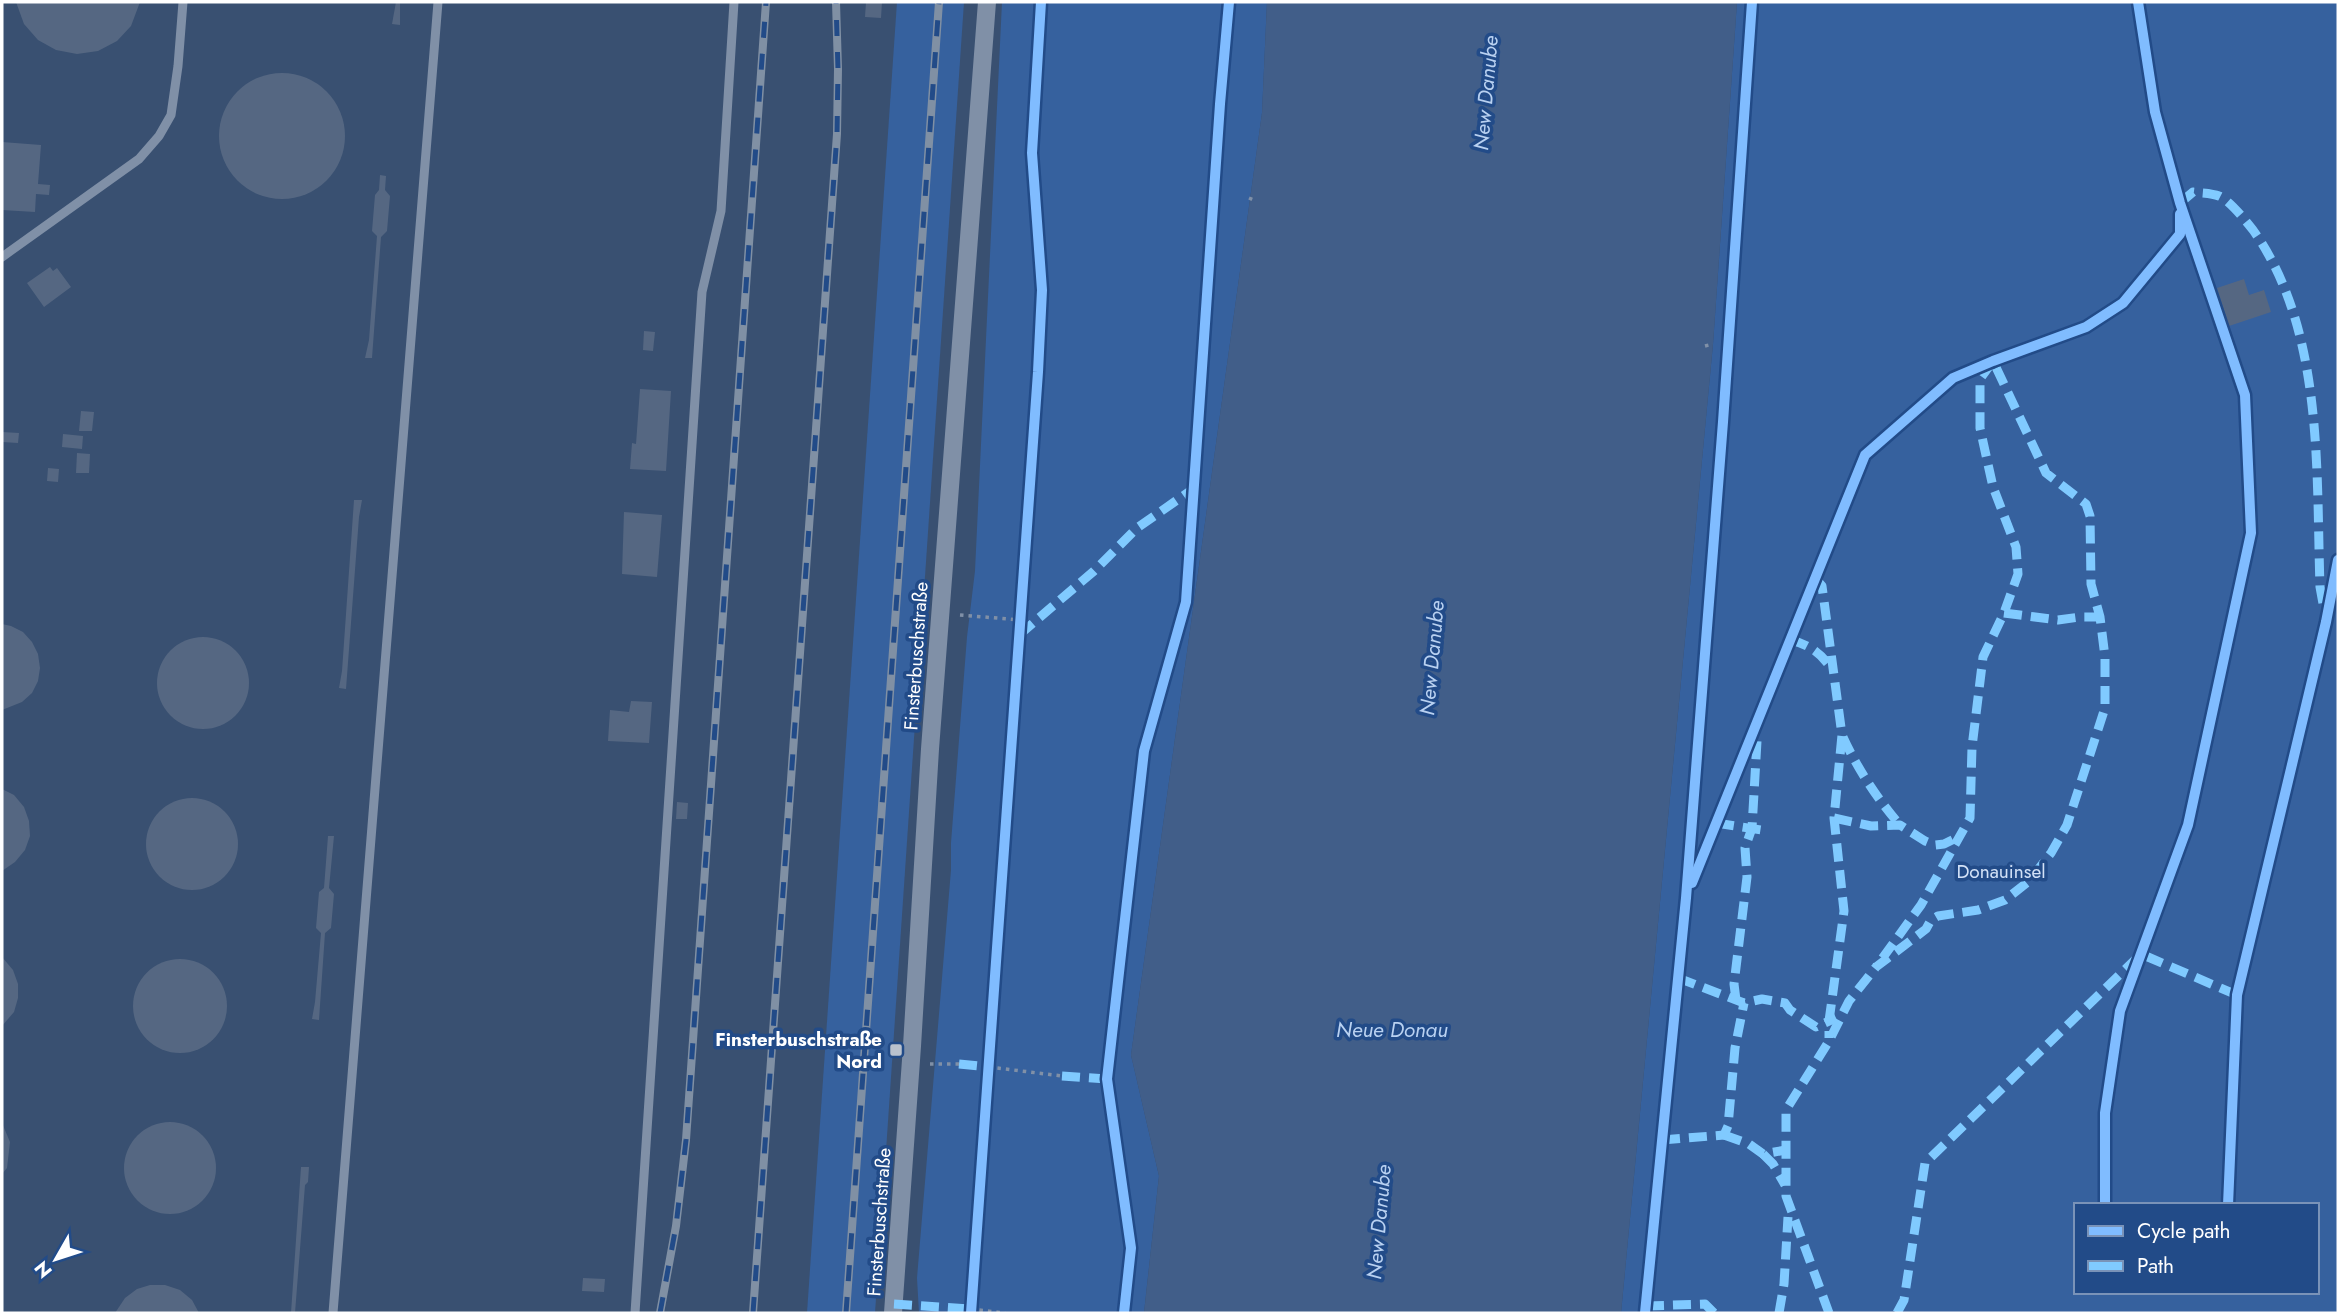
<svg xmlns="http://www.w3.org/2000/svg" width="2340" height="1315" font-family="Jost,sans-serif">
<rect width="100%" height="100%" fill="#395071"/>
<!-- green -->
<g fill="#36619e" fill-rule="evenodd">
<path d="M897 2H964L875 1313H807Z"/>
<path d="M1002 2H1267L1262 113 1131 1055 1159 1176 1144 1313H919L917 1278 951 870V843L967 637 975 571Z"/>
<path d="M1737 2H2338V1313H1621L1713 344ZM2076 1205H2317V1292H2076Z"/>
</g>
<!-- water -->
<path fill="#415e89" d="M1267 2H1737L1713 344 1621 1313H1144L1159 1176 1131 1055 1262 113Z"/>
<!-- building -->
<g fill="#556782">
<path d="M16 2H140L131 26 117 41 98 51 77 54 56 50 38 40 24 24Z"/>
<path d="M396 2H400V25L392 24Z"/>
<path d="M866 2H882L881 18 865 17Z"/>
<circle cx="282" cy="136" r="63"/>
<path d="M2 142 41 145 38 184 50 185 49 195 36 194 35 212 2 210Z"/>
<path d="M380 175 386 176 385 190 390 196 387 231 381 237 372 358H365L369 340 377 236 372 231 375 195 379 190Z"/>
<path d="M50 267 53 271 57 268 71 287 44 307 27 283Z"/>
<path d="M2244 279 2249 295 2264 290 2271 312 2229 326 2217 288Z"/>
<path d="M644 331 655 332 653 351 643 350Z"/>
<path d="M640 389 671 391 666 471 630 469 632 443 636 444Z"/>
<path d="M81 411 94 412 92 431H79Z"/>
<path d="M2 432 19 433 18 443 2 442Z"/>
<path d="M63 434 83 436 82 449 62 447Z"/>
<path d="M77 453 90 454 89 473H76Z"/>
<path d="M48 468 59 469 58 482 47 481Z"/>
<path d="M354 500H362L359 517 346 689 339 688 342 671Z"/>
<path d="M624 512 662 515 657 577 622 574Z"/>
<path d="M2 624 11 626 23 632 32 642 38 654 40 668 38 681 32 693 22 702 2 710Z"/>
<circle cx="203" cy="683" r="46"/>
<path d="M631 701 652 702 649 743 608 741 610 710 629 712Z"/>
<path d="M2 789 14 795 24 807 29 821 30 836 25 850 15 862 2 871Z"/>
<circle cx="192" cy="844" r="46"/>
<path d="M677 802 688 803 687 819H676Z"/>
<path d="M328 836H334L329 888 334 894 331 928 325 933 319 1020 312 1019 315 1002 321 933 316 928 319 892 324 888Z"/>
<path d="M2 957 13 970 18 984V998L14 1012 2 1026Z"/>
<circle cx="180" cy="1006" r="47"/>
<circle cx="170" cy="1168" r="46"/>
<path d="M2 1123 10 1142 7 1168 2 1174Z"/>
<path d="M301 1167H309L308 1182 305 1185 295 1313H291Z"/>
<path d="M583 1278 605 1279 604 1292 582 1291Z"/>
<path d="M150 1285H165L180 1290 192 1300 199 1313H115L125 1298 137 1289Z"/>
</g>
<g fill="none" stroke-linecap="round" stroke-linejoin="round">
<!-- path -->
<g stroke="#8090a7" stroke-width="3.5" stroke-dasharray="3.5 5" stroke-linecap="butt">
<path d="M1249 198 1256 201"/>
<path d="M1705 346 1713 344"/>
<path d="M960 615 1020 620"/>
<path d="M930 1064H959"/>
<path d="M989 1067 1062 1076"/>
<path d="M971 1309 1005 1313"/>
</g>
<!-- lane -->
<g stroke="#8090a7" stroke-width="9">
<path d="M2 257 139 159 159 136 171 115 178 66 183 2"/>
<path d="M333 1313 438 2"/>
<path d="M635 1313 702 292 721 211 734 2"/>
</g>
<!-- street -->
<path stroke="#8090a7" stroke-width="18" d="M893 1313 912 1046 930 749 987 2"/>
<defs>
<g id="rail">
<path d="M660 1313 676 1226 686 1140 766 2"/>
<path d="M753 1313 837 134 838 69 836 2"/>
<path d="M846 1313 939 2"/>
</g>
</defs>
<!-- rail casing -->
<use href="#rail" stroke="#8090a4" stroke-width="8"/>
<!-- rail -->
<use href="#rail" stroke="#224b88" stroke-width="5" stroke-dasharray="16" stroke-linecap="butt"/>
<!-- quiet -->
<g stroke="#80caff" stroke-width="9" stroke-dasharray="18 9" stroke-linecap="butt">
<path d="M2180 203 2193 192C2201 193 2212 193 2219 196 2229 200 2246 221 2253 230 2324 330 2316 469 2320 587L2324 609"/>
<path d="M1815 578 1822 586 1842 735 1834 818 1844 911 1829 1021V1038"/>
<path d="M2004 613 2058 620 2080 617H2100"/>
<path d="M1019 635 1094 571 1137 528 1193 489"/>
<path d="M1790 640C1808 644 1821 653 1831 668"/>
<path d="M1843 737C1857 768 1878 800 1900 825"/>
<path d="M1834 818 1871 826 1900 825 1925 841 1935 845 1944 844 1960 836"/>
<path d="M1716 823 1761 830"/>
<path d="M1678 978 1744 1003 1762 999 1785 1003 1790 1010 1816 1027 1836 1018"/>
<path d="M1736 1000 1734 984 1747 877 1745 848 1752 828 1757 741 1752 735"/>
<path d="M959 1064 989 1067"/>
<path d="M1062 1076 1107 1079"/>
<path d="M1724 1135 1749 1144 1763 1154 1786 1150"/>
<path d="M1662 1140 1724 1135 1728 1126 1735 1048 1744 1003"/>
<path d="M1763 1154 1773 1164 1785 1185"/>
<path d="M894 1304 971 1309"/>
<path d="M1646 1306 1705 1304 1714 1313"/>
<path d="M1779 1313 1784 1284 1788 1217"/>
<path d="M1829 1313 1786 1196V1110L1829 1041 1849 1001 1876 967 1926 929 1931 920 1938 916 1978 910 2005 900 2029 881 2051 853 2067 825 2105 708V657L2100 617 2091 584 2090 516 2086 504 2046 473 1993 361 1980 379V428L1993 487 2016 547 2018 574 2004 613 1983 657 1972 747 1970 818 1921 905 1876 967"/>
<path d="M1897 1313 1904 1300 1925 1163 2141 954 2237 995"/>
</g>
<defs>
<g id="cycleway">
<path d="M1692 883 1865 455 1953 378 1993 361 2086 327 2123 303 2180 234V214"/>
<path d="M2105 1205V1113L2120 1011 2188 825 2251 533 2245 395 2180 203 2155 112 2138 2"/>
<path d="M2228 1205 2237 995 2326 622 2338 560"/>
<path d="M971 1313 1038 372 1042 290 1032 153 1041 2"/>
<path d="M1124 1313 1131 1248 1107 1079 1144 751 1186 602 1220 104 1229 2"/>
<path d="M1645 1313 1686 898 1723 422 1752 2"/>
</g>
</defs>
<!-- cycleway casing -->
<use href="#cycleway" stroke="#224b88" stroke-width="15"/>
<!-- cycleway -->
<use href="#cycleway" stroke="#80bcff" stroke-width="10"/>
</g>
<!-- markers -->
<rect fill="#bac2cd" stroke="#224b88" stroke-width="2.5" x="889" y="1043" width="14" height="14" rx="3.5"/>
<g text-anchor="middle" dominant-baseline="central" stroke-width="7" stroke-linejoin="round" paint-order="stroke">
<!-- street labels -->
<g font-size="19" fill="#fff" stroke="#224b88">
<text transform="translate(916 656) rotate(-86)">Finsterbuschstraße</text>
<text transform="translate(879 1222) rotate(-86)">Finsterbuschstraße</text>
</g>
<!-- park labels -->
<g font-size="19" fill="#d2e1f7" stroke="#224b88">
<text x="2001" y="871">Donauinsel</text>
</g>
<!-- poi labels -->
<g font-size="19" font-weight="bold" fill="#fff" stroke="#224b88" text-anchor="end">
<text x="882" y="1039">Finsterbuschstraße<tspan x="882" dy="22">Nord</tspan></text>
</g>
<!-- water labels -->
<g font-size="21" font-style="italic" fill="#b9d1f1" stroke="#224b88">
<text transform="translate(1486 93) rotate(-85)">New Danube</text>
<text transform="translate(1432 658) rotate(-85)">New Danube</text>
<text x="1392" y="1030">Neue Donau</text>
<text transform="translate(1379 1222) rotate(-85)">New Danube</text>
</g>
</g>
<!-- border -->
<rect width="2340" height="1315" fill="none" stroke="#ffffff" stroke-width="7"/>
<!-- legend -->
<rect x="2074" y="1203" width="245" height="91" fill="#224b88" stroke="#7a93b8" stroke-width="2"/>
<rect x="2088" y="1226" width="35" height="10" fill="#80bcff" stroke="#7a93b8" stroke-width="2"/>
<text x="2137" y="1238" font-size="21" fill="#ffffff">Cycle path</text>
<rect x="2088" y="1261" width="35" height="10" fill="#80caff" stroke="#7a93b8" stroke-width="2"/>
<text x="2137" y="1273" font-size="21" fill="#ffffff">Path</text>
<!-- north arrow -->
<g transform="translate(56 1259) rotate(231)" stroke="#224b88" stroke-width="5" paint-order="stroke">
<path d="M0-5L12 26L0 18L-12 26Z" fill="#ffffff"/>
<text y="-10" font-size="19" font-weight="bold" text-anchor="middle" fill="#ffffff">N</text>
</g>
</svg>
